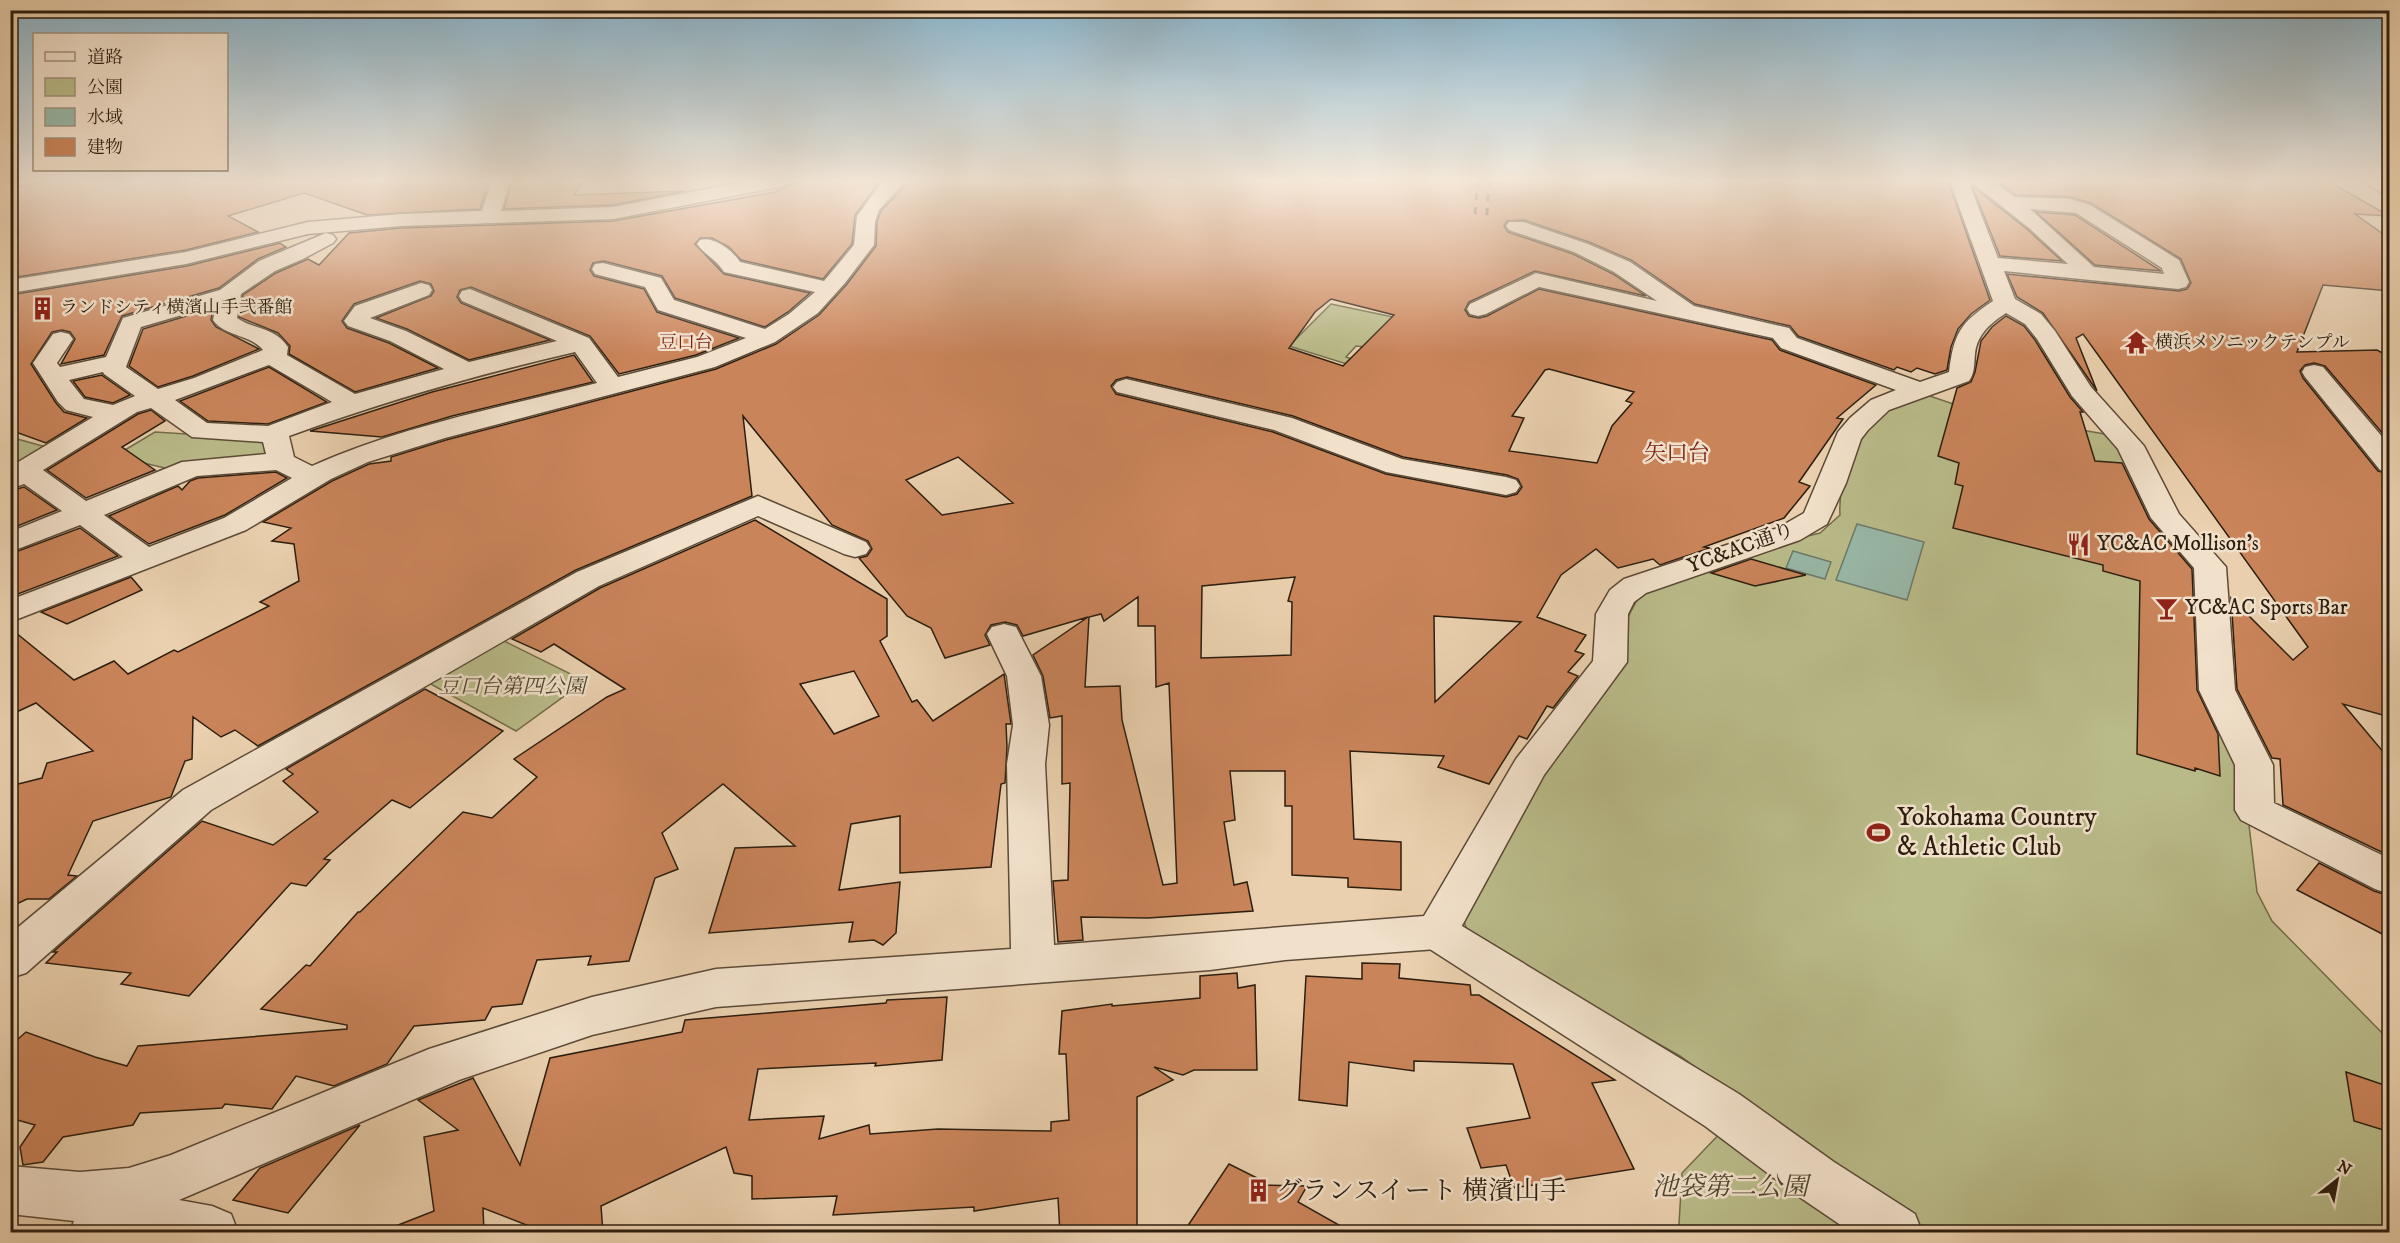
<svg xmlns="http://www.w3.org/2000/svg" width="2400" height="1243" font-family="'IM FELL DW Pica','Noto Serif JP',serif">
<rect width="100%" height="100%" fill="#ead0ae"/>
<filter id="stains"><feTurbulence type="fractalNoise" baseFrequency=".00333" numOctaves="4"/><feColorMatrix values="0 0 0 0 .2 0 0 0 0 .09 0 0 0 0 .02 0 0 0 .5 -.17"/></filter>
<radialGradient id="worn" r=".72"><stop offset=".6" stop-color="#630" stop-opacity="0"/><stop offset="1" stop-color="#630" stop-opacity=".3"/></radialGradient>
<!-- green -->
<g fill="#b9bb89" stroke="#726c4c" stroke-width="1.5">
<path d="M1964 181C1982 183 2032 229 2046 242L1986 239Z"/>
<path d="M1331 304 1393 317 1365 347 1356 346 1346 357 1377 368 1372 372 1289 346Z"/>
<path d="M1924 394 1994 418 2019 419 2110 435 2154 517 2205 574 2241 758 2257 892 2272 921 2389 1040V1232H1929L1824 1163 1680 1056 1469 937 1463 918 1641 593 1774 544 1820 533 1840 515C1838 481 1854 430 1885 411 1897 404 1911 400 1924 394Z"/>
<path d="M155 432 265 439 269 458 173 470 144 463 108 460Z"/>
<path d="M10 437 46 447 11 466Z"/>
<path d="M502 640 585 681 516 731 427 682Z"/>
<path d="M1726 1127 1863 1232H1684L1679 1224 1682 1173Z"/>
</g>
<!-- water -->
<g fill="#98b7a7" stroke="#6d7a6a" stroke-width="1.5">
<path d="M1857 524 1924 542 1907 600 1836 580Z"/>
<path d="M1793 551 1831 562 1825 579 1786 568Z"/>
</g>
<!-- building -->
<g fill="#ca845a" stroke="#2c1e0f" stroke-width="1.5" fill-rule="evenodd">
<path d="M43 181H489L480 209 367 215 304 193 228 216 258 232 186 250 17 277 18 273 10 270V190Z"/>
<path d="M512 181H584L574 195 685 191 613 205 504 209Z"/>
<path d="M798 181H880L855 215 852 244 823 279 741 260 729 247 712 238H700L695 244 724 274 810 293 788 312 765 327 675 298 662 276 604 261 593 263 590 270 594 276 644 289 657 312 739 338 696 355 619 374 590 336 471 287 460 290 457 297 461 303 550 340 469 360 407 329 376 318 431 296 434 291 431 284 420 281 354 304 342 321 347 328 389 343 438 368 355 392 289 354 290 346 278 333 239 317 243 295 276 273 308 259 319 265 349 233 401 228 613 221 776 192Z"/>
<path d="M903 181H1690L1743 184 1742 181H1948L1990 300 1971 314 1958 329 1951 347 1947 370 1935 374 1917 368 1911 372 1897 367 1894 370 1798 336 1790 326 1695 304 1631 260 1589 242 1524 220 1507 221 1504 226 1508 232 1573 254 1613 274 1646 296 1535 271 1469 302 1465 310 1469 316 1479 318 1487 316 1539 289 1772 340 1780 350 1876 385 1837 418 1843 419 1799 482 1810 486 1784 518 1704 547 1710 548 1660 565 1653 559 1618 568 1596 549 1561 575 1537 617 1586 635 1575 651 1584 654 1568 672 1578 676 1553 708 1547 706 1527 739 1519 736 1489 784 1438 767 1444 756 1350 751 1354 839 1401 842V890L1348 887V878L1292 875V806H1285V771H1230L1235 820 1224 822 1234 885 1247 882 1253 911 1148 918 1081 917 1083 940 1058 942 1053 881 1068 880 1070 783 1062 784V716L1050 718 1043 676 1033 655 1088 617 1023 636 1017 625 1005 622 991 625 985 635 990 645 945 658 931 628 907 616 859 558 867 556 872 549 868 541 832 525 743 416 752 496 576 570 258 746 235 730 221 737 193 717 192 759 185 761 171 797 93 821 68 875 77 876 49 899H27L10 907V786L42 778 47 763 93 751 36 703 10 715V628L74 680 114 661 128 674 174 650 178 652 269 606 260 602 299 581 294 544 272 541 291 528 263 522 332 481 369 464 391 461V457L446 440 716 369 776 344 819 315 847 284 876 246 877 222 881 211 903 188ZM1331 299 1394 315 1343 366 1289 348 1315 312ZM1549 369 1634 392 1626 401 1632 403 1612 426 1597 463 1509 451 1524 418 1512 416 1545 370ZM1127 377 1293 416 1403 457 1507 475 1518 479 1522 487 1517 494 1506 497 1386 474 1273 432 1116 394 1111 386 1116 380ZM958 457 1013 503 942 515 906 480ZM1295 577 1288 601 1292 602 1291 655 1201 658 1202 586ZM1138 597V626H1155L1156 687 1169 683 1177 883 1163 885 1122 720 1120 686 1085 687 1089 617 1101 614 1104 621ZM1434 616 1521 622 1435 702Z"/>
<path d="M1997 181H2328L2389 216 2355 214 2390 239V291L2323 285 2297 352 2377 350 2390 357V442L2325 366 2314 363 2305 365 2300 371 2303 378 2378 471 2390 474V717L2343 704 2390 760V856L2283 805 2280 759 2272 758 2237 689 2231 598 2293 660 2308 647 2083 334 2076 338 2097 391 2043 313 2017 297 2007 274 2179 291 2187 289 2191 283 2181 259 2091 203 2070 197 2016 195Z"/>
<path d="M1972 186 2028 230 2062 261 2000 256Z"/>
<path d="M2036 212 2075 215 2161 271 2095 265Z"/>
<path d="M280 243 286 247 258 259 219 288 122 316 104 355 61 364 75 339 70 332 62 330 52 332 31 364 56 403 64 412 87 418 46 443 10 430V295L187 266Z"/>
<path d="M213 308 211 320 216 327 259 349 193 376 158 387 129 366 143 329Z"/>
<path d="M2006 316 2024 326 2035 340 2070 397 2083 412H2080L2095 461 2122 463 2149 519 2192 569 2197 690 2218 734 2220 776 2195 768V771L2137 754 2140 581 2103 571V565L1953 528 1963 486 1955 484 1959 463 1938 456 1957 388 1971 382 1975 372 1981 341 1992 327Z"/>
<path d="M574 355 593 382 452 416 382 437 310 431 432 392Z"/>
<path d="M269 367 327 402 268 424 208 421 180 401Z"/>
<path d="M102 375 103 376 130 395 113 403 85 397 73 381Z"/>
<path d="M151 410 165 421 122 447 155 470 86 498 47 470 138 414Z"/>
<path d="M276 472 287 478 225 515 149 544 109 516 178 486 182 490 190 481 198 478Z"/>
<path d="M24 487 57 510 10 529V491Z"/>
<path d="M755 520 887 599V636L880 641 912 702 917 700 933 721 1004 674 1011 724H1006L1007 747 1005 783 1001 784 991 867 900 873V816L851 824 839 890 900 882 896 933 883 945 874 940 849 942 853 922 709 933 735 848 795 846 723 784 662 833 678 869 655 878 629 961 588 965 591 956 537 960 522 1004 492 1007 485 1020 414 1026 387 1064 334 1086 296 1076 272 1109 225 1104 222 1108 140 1113 133 1125 63 1137 43 1162 23 1165 20 1147 35 1125 10 1118V1046L26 1032 95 1057 127 1066 138 1046 347 1029V1025L261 1009 306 965 310 966 358 912H360L463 812 492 818 537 777 514 759 607 697 625 689 554 644 541 652 512 639 600 588ZM854 671 879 716 834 734 800 684Z"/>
<path d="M80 528 118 556 10 597V554Z"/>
<path d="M1751 559 1806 575 1755 586 1711 573Z"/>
<path d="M131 577 142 590 67 624 41 612Z"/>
<path d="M425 689 503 731 410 808 392 800 324 859 330 860 306 886 291 883 189 996 121 984 131 973 46 963 57 952H53L202 821 273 845 318 812 283 781 293 774 286 769Z"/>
<path d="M2319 863 2374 891 2390 896V938L2297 890Z"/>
<path d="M1362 963 1400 964 1399 978 1470 985 1471 995H1479L1615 1080 1592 1083 1634 1169 1514 1188 1506 1165 1481 1168 1467 1128 1530 1118 1513 1064 1414 1061V1071L1349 1062 1347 1106 1299 1100 1306 976 1362 979Z"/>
<path d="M1237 973 1238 988 1255 985 1257 1070H1194L1183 1075 1154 1067 1173 1080 1137 1097V1233H1060L1058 1198 974 1211V1207L833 1215 837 1196 752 1199V1176L734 1173 726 1147 601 1206 603 1233H547L483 1208 484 1233H384L383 1231 434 1211 424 1137 458 1130 418 1100 473 1078 520 1165 550 1058 682 1032 685 1020 886 1003 887 1000 947 997 942 1060 875 1066 876 1063 758 1069 749 1120 824 1116 819 1139 869 1125 870 1134 938 1129 1051 1131V1122L1069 1120 1066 1054H1059L1062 1011 1112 1004V1006L1200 998V976Z"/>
<path d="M2346 1072 2390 1087V1132L2354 1121Z"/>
<path d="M360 1125 288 1213 233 1200 260 1168Z"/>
<path d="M1229 1164 1259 1179V1185L1307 1186 1298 1202 1353 1233H1183Z"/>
</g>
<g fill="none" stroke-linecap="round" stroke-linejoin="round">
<defs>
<g id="minor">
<path d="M10 181H24L22 185 10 187Z"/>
<path d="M492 181H510L501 211 613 207 748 181H789L787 185 780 187 613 219 401 226 308 234 186 264 10 293V280L186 252 308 222 401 214 482 211Z"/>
<path d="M883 181H901V186L879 210 875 222 874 245 845 283 818 313 775 342 715 367 445 438 368 462 331 479 246 530 10 622V600L123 557 80 525 10 552V532L62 511 24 484 10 489V467L93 417 66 410 58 402 33 363 53 334 61 332 69 334 73 339 57 363 60 367 106 357 123 318 220 290 259 261 326 233 333 235 336 239 333 243 303 259 275 271 241 294 237 318C254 330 274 326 288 347L287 355 355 394 444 369 390 341 348 326 344 321 355 306 421 283 429 285 432 290 429 295 370 318 406 331 469 362 557 341 462 301 459 296 462 291 470 289 589 338 618 377 697 357 746 338 658 310 645 287 595 274 592 269 595 264 603 263 661 278 674 300 765 329 789 314 815 292 724 272C717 260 705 255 697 244L700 240C714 236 733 251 740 262L824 281 854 245 857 216ZM216 305 213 320C225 337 250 334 263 350L194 378 158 389 126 367 141 327ZM575 352 597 383C502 407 402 426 312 466L294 457 289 436C385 401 476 375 575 352ZM269 365 332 402 268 426 207 423 175 400ZM103 372 104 374 135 396 113 405 84 399 69 380ZM151 408 192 437 263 442 266 454 182 462 86 501 43 470 137 412ZM276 470 292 478 224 518 149 547 104 515 197 476Z"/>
<path d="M1950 181H1968L1998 258 2068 264 2029 228 1970 181H1992L2015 197 2070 199 2090 205 2179 260 2189 282 2186 287 2178 289 2004 271 2015 299 2041 314 2055 331 2091 387 2144 446 2179 514 2226 567 2235 690 2273 765 2274 803 2390 859V894L2375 889 2241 820 2235 810V765L2199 690 2194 568 2151 518 2118 449 2072 396 2037 339 2025 324 2006 313C1991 323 1977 334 1975 354 1974 364 1975 373 1969 381L1889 410 1868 430 1861 439 1846 483 1827 524 1800 540 1646 593 1634 602 1628 614 1627 662 1544 775 1452 944 1437 949 1285 960 1210 970 716 1007 592 1035 459 1080 179 1200 212 1206 231 1214 238 1232H134L131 1230 129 1232H70L74 1221 10 1214V1166L80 1172 129 1168 171 1155 429 1049 592 997 716 969 1011 949 1007 764 1013 725 1007 676 987 634 992 627 1004 624 1016 627 1041 676 1049 725 1045 764 1054 945 1424 916 1516 759 1593 661 1596 614 1610 590 1624 579 1778 528 1804 513 1838 432 1850 418 1871 400 1896 390 1781 348 1773 338 1539 287 1486 314 1478 316 1470 314 1467 309 1470 304 1536 273 1657 301 1614 272 1574 252 1509 230 1506 226 1509 222H1523L1588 244 1630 262 1694 306 1789 328 1797 338 1920 382 1949 372C1954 333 1960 323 1993 301ZM2030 209 2076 213 2162 268 2164 274 2094 267Z"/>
<path d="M2362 181H2385L2390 184V198Z"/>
<path d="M2314 365 2323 367 2390 446V472L2380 470 2305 377 2302 372 2305 367Z"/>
<path d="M1126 379 1292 418 1402 459 1506 477 1516 480 1520 486 1516 492 1506 495 1386 472 1274 430 1117 392 1113 387 1117 382Z"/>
<path d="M758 496 866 542 870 548 866 554 855 557 844 554 758 516 599 586 211 810 26 973 10 978V934L183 790 577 572Z"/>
</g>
<path id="tertiary" d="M1437 915 1452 920 1739 1094 1834 1162 1915 1214 1922 1232H1851L1798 1196 1705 1126 1422 944 1415 932 1422 920Z"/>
</defs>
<!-- minor casing -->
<use href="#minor" stroke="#5c4a37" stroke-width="3"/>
<!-- tertiary casing -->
<use href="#tertiary" stroke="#5c4a37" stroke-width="3"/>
<!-- minor -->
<use href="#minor" fill="#f1e0ca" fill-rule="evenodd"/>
<!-- tertiary -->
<use href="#tertiary" fill="#f1e0ca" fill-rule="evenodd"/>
<!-- rail -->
<g stroke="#2c1e0f" stroke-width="3" stroke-dasharray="7 7" stroke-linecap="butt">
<path d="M1475 214 1478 181"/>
<path d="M1487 215 1489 181"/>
</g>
</g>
<!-- sky -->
<linearGradient id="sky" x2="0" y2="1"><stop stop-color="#88b5ce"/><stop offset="0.51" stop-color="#f6eadb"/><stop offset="1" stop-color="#f6eadb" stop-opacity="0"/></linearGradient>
<rect width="2400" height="355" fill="url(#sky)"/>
<!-- icons -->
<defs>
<symbol id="building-bare" viewBox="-9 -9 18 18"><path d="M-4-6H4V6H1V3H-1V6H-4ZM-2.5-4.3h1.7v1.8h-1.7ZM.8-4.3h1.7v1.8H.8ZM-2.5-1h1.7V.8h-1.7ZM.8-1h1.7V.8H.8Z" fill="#8f2418" stroke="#f1e0ca" stroke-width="2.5" paint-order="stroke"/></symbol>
<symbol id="temple-bare" viewBox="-9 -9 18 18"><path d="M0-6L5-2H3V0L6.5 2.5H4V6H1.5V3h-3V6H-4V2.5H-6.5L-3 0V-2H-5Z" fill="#8f2418" stroke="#f1e0ca" stroke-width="2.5" paint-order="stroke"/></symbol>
<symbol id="restaurant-bare" viewBox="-9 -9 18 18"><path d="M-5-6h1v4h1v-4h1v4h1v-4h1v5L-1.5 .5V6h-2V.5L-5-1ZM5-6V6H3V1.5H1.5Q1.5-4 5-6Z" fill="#8f2418" stroke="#f1e0ca" stroke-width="2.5" paint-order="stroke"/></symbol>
<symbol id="bar-bare" viewBox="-9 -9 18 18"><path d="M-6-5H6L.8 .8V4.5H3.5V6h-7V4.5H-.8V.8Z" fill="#8f2418" stroke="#f1e0ca" stroke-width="2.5" paint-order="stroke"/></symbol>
<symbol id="stadium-bare" viewBox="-9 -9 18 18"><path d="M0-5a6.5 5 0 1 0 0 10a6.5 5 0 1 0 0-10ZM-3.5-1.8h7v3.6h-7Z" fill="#8f2418" stroke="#f1e0ca" stroke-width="2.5" paint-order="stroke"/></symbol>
</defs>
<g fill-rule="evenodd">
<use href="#building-bare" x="26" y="292" width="33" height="33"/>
<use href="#temple-bare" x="2120" y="326" width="33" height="33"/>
<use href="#restaurant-bare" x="2062" y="528" width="33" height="33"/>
<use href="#bar-bare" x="2150" y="592" width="33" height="33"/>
<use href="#stadium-bare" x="1862" y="816" width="33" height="33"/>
<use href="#building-bare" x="1242" y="1174" width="33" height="33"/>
</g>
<g text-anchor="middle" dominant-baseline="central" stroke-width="5" stroke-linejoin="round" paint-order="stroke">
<!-- far-poi labels -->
<g font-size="18" fill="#2c1e0f" stroke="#f1e0ca" text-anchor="start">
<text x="60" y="308">ランドシティ横濱山手弐番館</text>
<text x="2155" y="343">横浜メソニックテンプル</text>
</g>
<!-- far-neighbourhood labels -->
<g font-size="18" fill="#7a1f14" stroke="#f1e0ca">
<text x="686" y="343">豆口台</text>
</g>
<!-- poi labels -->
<g font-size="21" fill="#2c1e0f" stroke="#f1e0ca" text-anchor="start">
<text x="2097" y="544">YC&amp;AC Mollison's</text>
<text x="2185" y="608">YC&amp;AC Sports Bar</text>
</g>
<!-- street labels -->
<g font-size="21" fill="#2c1e0f" stroke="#f1e0ca">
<text transform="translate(1741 548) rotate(-20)">YC&amp;AC通り</text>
</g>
<!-- park labels -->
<g font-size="21" font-style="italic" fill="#4f452e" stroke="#f1e0ca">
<text x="512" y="687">豆口台第四公園</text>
</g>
<!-- neighbourhood labels -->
<g font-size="22" fill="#7a1f14" stroke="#f1e0ca">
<text x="1677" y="453">矢口台</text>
</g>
<!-- near-poi labels -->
<g font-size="26" fill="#2c1e0f" stroke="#f1e0ca" text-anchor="start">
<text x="1897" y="817">Yokohama Country<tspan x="1897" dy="30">&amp; Athletic Club</tspan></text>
<text x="1276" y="1191">グランスイート 横濱山手</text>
</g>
<!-- near-park labels -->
<g font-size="26" font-style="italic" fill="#4f452e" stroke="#f1e0ca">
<text x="1730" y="1187">池袋第二公園</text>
</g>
</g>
<!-- margin -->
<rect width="2400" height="1243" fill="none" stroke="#ead0ae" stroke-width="36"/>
<rect x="12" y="12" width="2376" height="1219" fill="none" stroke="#2c1e0f" stroke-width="3"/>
<rect x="18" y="18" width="2364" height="1207" fill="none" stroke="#2c1e0f" stroke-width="1.5"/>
<!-- legend -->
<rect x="33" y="33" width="195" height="138" fill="#f1e0ca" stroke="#a2927f" stroke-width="1.5"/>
<rect x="45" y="52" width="30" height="9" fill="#f1e0ca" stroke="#a2927f" stroke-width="1.5"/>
<text x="87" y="63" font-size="18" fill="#2c1e0f">道路</text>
<rect x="45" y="78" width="30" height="18" fill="#b9bb89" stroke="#a2927f" stroke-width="1.5"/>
<text x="87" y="93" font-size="18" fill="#2c1e0f">公園</text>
<rect x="45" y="108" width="30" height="18" fill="#98b7a7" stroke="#a2927f" stroke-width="1.5"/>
<text x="87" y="123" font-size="18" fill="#2c1e0f">水域</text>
<rect x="45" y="138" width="30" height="18" fill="#ca845a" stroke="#a2927f" stroke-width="1.5"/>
<text x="87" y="153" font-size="18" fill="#2c1e0f">建物</text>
<!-- north arrow -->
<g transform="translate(2337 1180) rotate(31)" stroke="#f1e0ca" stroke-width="4.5" paint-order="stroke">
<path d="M0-4.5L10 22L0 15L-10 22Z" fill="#2c1e0f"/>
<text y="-9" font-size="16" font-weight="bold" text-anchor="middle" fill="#2c1e0f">N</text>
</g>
<rect width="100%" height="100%" filter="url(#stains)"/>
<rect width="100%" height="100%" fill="url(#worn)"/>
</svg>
